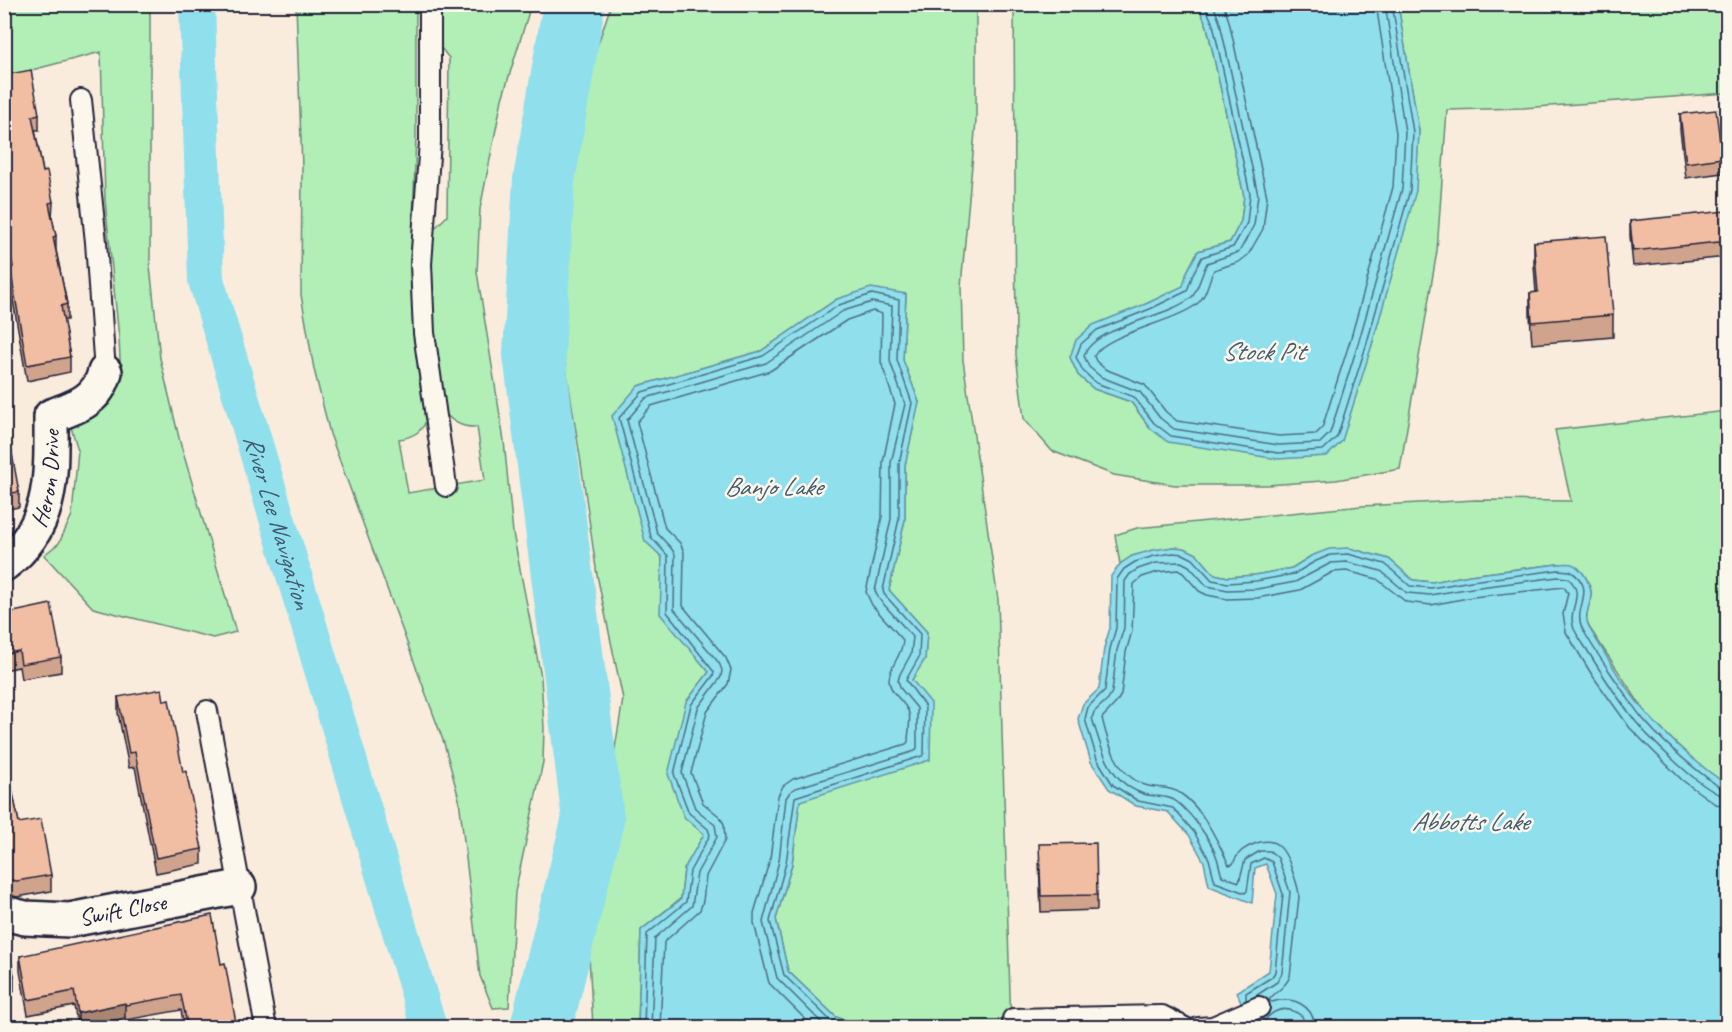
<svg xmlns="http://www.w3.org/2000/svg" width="1732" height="1032" font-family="Caveat,sans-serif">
<rect width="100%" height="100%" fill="#f9ecdd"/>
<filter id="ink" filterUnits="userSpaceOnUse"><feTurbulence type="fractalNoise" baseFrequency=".0167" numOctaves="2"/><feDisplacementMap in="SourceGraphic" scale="12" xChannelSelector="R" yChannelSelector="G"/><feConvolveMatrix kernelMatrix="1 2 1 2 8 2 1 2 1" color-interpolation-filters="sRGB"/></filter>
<g filter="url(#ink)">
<!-- green -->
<g fill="#b1efb6" stroke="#6a8878" stroke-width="1.5">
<path d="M5 5H150V266L160 358 180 442 236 632 213 638 93 608 44 555 59 543 72 515 78 450 71 427 109 405 121 381 119 338 105 200 101 52 5 77Z"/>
<path d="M296 5H416V135L412 249 417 328 428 417C423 431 414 437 399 439L408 493 485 480 477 427C463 428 453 423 444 412L433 332 430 233 447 216 449 58 437 43V5H531L502 99 480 209 477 272 504 441 513 533 541 677 544 728 543 762 515 892 509 1007 493 1008 480 976 459 799 444 743 330 434 314 369 301 295 302 167Z"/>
<path d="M611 5H976V121L961 286 963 360 998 600 1011 1027H868L836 1017 788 971 776 919 792 864 800 801 911 680 925 659 927 632 889 590 905 520V465L919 402 903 360 906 294 837 299 761 351 638 386 645 540 662 557 661 614 709 672 686 702 684 817 704 834 684 869 681 898 641 930 638 1027H593L587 921 623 699 597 575 581 463 556 304 550 233 563 148Z"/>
<path d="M1014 5H1198L1207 26 1244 196 1241 221 1230 242 1198 251 1187 272 1184 286 1148 303 1070 357 1078 375 1094 389 1131 402 1150 428 1371 348 1415 191 1419 131 1398 5H1727V93L1523 108 1447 110 1437 251 1400 469 1336 480 1267 485H1175L1114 475 1052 451 1024 419 1016 355Z"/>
<path d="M1727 411V785L1695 762 1647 715 1587 624C1585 613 1589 606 1591 596 1592 585 1583 569 1572 565 1568 563 1562 564 1558 564L1470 575 1432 582 1413 580 1389 559 1349 548 1311 556 1292 568 1255 575 1228 577 1214 574 1197 554 1184 548 1173 547 1132 556 1120 564 1115 535 1137 528 1362 506 1476 500 1571 501 1555 430Z"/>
</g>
<!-- water -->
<g fill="#8fdfed" stroke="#6393a6" stroke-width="1.5">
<path d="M1198 5H1398L1419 131 1416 191 1371 348 1342 441 1327 456 1278 459 1168 442 1150 428 1131 402 1094 389 1078 375 1070 357 1076 340 1093 325 1148 303 1183 286 1187 272 1198 251 1230 242 1241 221 1244 196 1207 26Z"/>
<path d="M871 288 906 294 903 360 919 402 905 465V520L889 590 927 632 925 659 912 680 931 703 930 760 800 801 792 864 776 919 788 971 836 1017 868 1027H638L641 930 681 899 684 869 704 834 684 817 668 774 686 702 709 672 660 614 662 557 645 541 612 416 638 386 761 351 837 299Z"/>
<path d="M1173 547 1184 548 1197 554 1214 574 1228 577 1255 575 1292 568 1311 556 1329 549 1349 548 1389 559 1413 580 1432 582 1470 575 1558 564C1562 564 1568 563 1572 564 1582 568 1591 584 1591 594 1591 607 1582 615 1590 629 1607 657 1626 691 1649 716 1672 742 1699 765 1727 785V1027L1297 1028 1285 1021 1274 1027H1251L1237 992 1269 971 1277 894 1266 864 1255 868 1252 903 1209 886 1204 862 1189 835 1168 812 1136 806 1109 789 1091 762 1078 719 1083 704 1099 689 1104 648 1110 628 1111 576 1120 564 1132 556 1153 550Z"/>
</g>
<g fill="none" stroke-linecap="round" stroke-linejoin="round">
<!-- shore -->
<g stroke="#4e6e82" stroke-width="1.5">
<path d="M1204 4 1213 24 1250 194 1247 223 1233 247 1202 257 1193 274 1187 291 1150 309 1097 330 1081 344 1076 357 1083 371 1096 383 1134 397 1154 423 1171 436 1278 453 1323 450 1337 437 1366 346 1410 190 1413 132 1392 4"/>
<path d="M1213 4 1220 23 1258 195 1254 225 1239 252 1207 263C1203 271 1197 292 1192 297 1168 318 1093 326 1084 356L1089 367 1101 377 1140 392 1160 418 1174 429 1279 445 1320 443 1330 433 1358 344 1402 189 1405 132 1385 4"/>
<path d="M1223 4 1229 21 1267 197 1263 229 1248 255 1239 262 1214 270C1208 281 1207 296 1197 304 1175 322 1105 334 1094 356L1096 361 1105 369 1145 385 1166 412 1177 421 1279 436 1316 434 1322 428 1350 341 1393 187 1396 133 1376 4"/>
<path d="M1254 997 1277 982 1282 973 1290 892 1278 858 1270 851H1260L1245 860 1239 882 1222 876C1220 871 1219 864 1217 858 1212 841 1191 813 1177 802 1167 794 1152 798 1141 793 1109 781 1101 748 1092 718L1094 712 1108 699 1112 692 1117 650 1124 628 1125 581 1130 574 1138 569 1156 563 1181 562 1189 566 1207 586 1228 590 1257 589 1295 582 1331 563 1347 562 1381 571 1407 593 1430 595 1472 588 1558 577 1568 578C1587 595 1566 609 1574 629 1578 637 1584 645 1589 653 1603 676 1619 700 1636 722 1650 739 1707 796 1728 797"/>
<path d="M1246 1000V993L1272 977 1275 972 1283 894 1272 862 1264 858 1251 864 1247 891 1245 893 1215 882 1209 859 1194 832 1173 808 1138 801 1113 785 1097 759 1085 719 1088 707 1105 690 1110 649 1116 628 1117 579 1124 569 1135 562 1154 556 1173 553 1183 554 1193 559 1212 580 1228 583 1256 581 1294 574 1314 562 1330 555 1348 554 1385 564 1410 586 1431 588 1471 581 1558 570 1570 571C1599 589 1572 607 1582 628 1591 645 1603 662 1614 678 1624 692 1633 707 1643 719 1666 746 1693 768 1722 789L1728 790"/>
<path d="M1261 1018 1265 1020C1276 1007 1288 1006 1302 1016L1306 1028"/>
<path d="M644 1028 647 934 686 902 690 871 710 835 708 829 689 813 674 774 691 705 713 676 714 672 667 612 668 556 651 537 619 418 642 392 763 356 839 305 872 294 899 300 897 360 912 403 899 464V519L883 590 884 594 920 634 919 657 906 680 925 706 924 754 922 756 795 797 786 863 770 921 784 975 831 1021 849 1028"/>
<path d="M651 1028 655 938 692 906 697 873 717 837 715 825 695 808 682 773 698 708 721 677 722 670 719 663 674 609 675 554 671 548 657 533 627 420 646 398 766 363 843 311 872 302 892 306 890 361 905 404 891 463V519L875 591 879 599 913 637 911 654 900 674 898 681 901 689 917 708V748L915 751 796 788 790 792 786 798 779 861 763 922 777 978 827 1028"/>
<path d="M660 1028 664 942 700 910 703 901 706 876 725 840 724 824 719 816 703 803 691 773 707 712 728 684 731 670 726 658 683 606 684 552 680 543 665 528 637 422 651 406 770 371 847 320 873 311 882 314 881 362 895 404 883 462 882 518 866 592 872 605 903 640C902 657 889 666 889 680 890 695 905 700 909 713 911 721 908 733 908 742L906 744 793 779 783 786 778 796 770 859 754 913V923L769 983 814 1028"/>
<path d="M1315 1028C1314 1005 1292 995 1272 1002L1269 1000C1275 991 1286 988 1290 976L1299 897C1299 887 1295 879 1292 870 1285 849 1276 834 1252 845 1242 849 1237 854 1233 864L1229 865C1218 842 1203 808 1180 793 1170 786 1156 789 1145 785 1117 775 1108 744 1102 718L1116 703 1121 695 1126 652 1132 631 1134 584 1142 577 1158 572 1178 570 1183 573 1199 591 1207 595 1227 599 1257 598 1300 590 1333 572 1347 571 1377 579 1406 602 1431 605 1473 597 1564 587 1568 593 1563 614 1566 632 1592 675 1630 728 1682 780 1715 804 1728 806"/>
</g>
<!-- canal -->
<path stroke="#8fdfed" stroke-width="36" id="s1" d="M197 4 206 280 429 1028"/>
<!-- river -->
<path stroke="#8fdfed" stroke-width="62" d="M541 1028 593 819 534 354 544 180 574 4"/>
<defs>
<g id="service">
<path d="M430 4V142L421 264 424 333 446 486"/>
<path d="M81 100 96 242 105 372"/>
<path d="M207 711 266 1028"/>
<path d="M1013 1019 1162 1016 1185 1028"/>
<path d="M1198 1028 1213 1027 1259 1007"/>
</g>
<g id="minor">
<path id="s2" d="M4 564C55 526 51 473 51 416 77 407 98 400 105 372"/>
<path id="s3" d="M4 913 25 918 70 920 239 887"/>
</g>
</defs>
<!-- service casing -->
<use href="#service" stroke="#22223b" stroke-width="24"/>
<!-- minor casing -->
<use href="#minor" stroke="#22223b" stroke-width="38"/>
<!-- service -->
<use href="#service" stroke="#fbf7ec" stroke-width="20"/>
<!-- minor -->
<use href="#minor" stroke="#fbf7ec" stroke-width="33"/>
</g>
<!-- wall -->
<g fill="#d0a38c" stroke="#22223b" stroke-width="1.5">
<path d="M4 75 39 114V130H35L43 172 53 202 52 218 56 236V250L67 304V320H63L70 357V372L27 381 10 283V267H11L4 233Z"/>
<path d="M1680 114 1722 158V173L1686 178 1680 130Z"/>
<path d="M1630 221 1728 230V257L1633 266 1630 236Z"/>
<path d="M1534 242 1613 315V337L1532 344 1530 315V293H1536L1534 265Z"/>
<path d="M4 449 19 492V507L4 510Z"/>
<path d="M4 614 61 657V672L21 679 19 667 4 670Z"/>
<path d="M118 697 164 701 202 849V864L156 873 135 767 129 768 118 713Z"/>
<path d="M4 751 19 823 51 875V891L17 897 10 895 7 881Z"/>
<path d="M1039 860 1097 895V910L1041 912Z"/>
<path d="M4 926 14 976V991L4 993Z"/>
<path d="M20 956 221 964 237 1028H184L181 1010 126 1020 125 1018 78 1028 74 1006 28 1015 20 971Z"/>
</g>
<!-- shaded-wall -->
<g fill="#a98572" stroke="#22223b" stroke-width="1.5">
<rect x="4" y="866" width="3" height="15"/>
<path d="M125 1003V1018L78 1028V1013Z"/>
</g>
<!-- building -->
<g fill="#f2bea3" stroke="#22223b" stroke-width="1.5">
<path d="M31 70 39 114 32 116 43 172 47 171 53 202 49 203 56 236 53 237 67 304 61 306 70 357 27 365 10 267H13L4 218V75Z"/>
<path d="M1716 110 1722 158 1686 163 1680 114Z"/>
<path d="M1726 211 1728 241 1633 251 1630 221Z"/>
<path d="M1606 236 1613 315 1532 322 1530 293 1538 292 1534 242Z"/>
<path d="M11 448 19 492 4 494V449Z"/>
<path d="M51 604 61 657 21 664 19 651 4 654V614Z"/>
<path d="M162 689 164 701 169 700 183 772 186 771 202 849 156 858 135 752 129 753 118 697Z"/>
<path d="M4 751 19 823 41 819 51 875 17 881 10 880 7 866H4Z"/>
<path d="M1096 843 1097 895 1041 896 1039 844Z"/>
<path d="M212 915 221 964 225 963 237 1028H188L181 995 126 1005 125 1003 78 1013 74 991 28 1000 20 956Z"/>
<path d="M4 926 14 976 4 978Z"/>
</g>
</g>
<g text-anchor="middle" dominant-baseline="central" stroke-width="5" stroke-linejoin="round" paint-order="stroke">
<!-- street labels -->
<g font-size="24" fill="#22223b" stroke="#fbf7ec">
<text stroke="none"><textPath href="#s2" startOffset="100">Heron Drive</textPath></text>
<text stroke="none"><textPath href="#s3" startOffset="120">Swift Close</textPath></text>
</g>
<!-- water labels -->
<g font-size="26" font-style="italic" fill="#435b70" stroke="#fbf7ec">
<text x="1263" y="351">Stock Pit</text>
<text x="773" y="486">Banjo Lake</text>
<text stroke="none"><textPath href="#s1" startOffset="528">River Lee Navigation</textPath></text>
<text x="1470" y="821">Abbotts Lake</text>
</g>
</g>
<!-- margin -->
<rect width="1732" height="1032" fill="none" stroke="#fbf7ec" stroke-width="24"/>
<rect x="12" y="12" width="1708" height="1008" fill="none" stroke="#22223b" stroke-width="2" filter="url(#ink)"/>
</svg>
